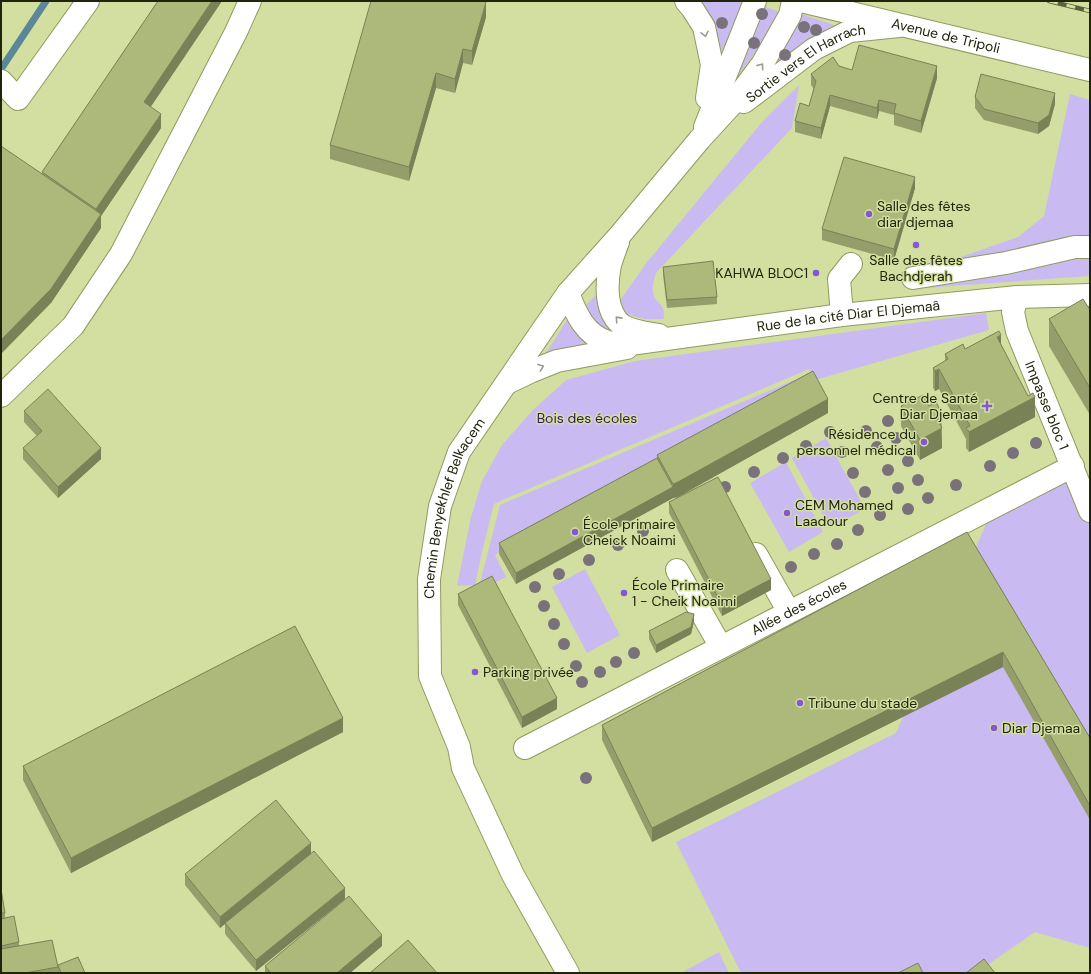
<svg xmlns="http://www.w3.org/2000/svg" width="1091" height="974" font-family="'DM Sans',sans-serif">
<rect width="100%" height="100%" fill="#d3dfa0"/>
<!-- green -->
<g fill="#c9bbf1">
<path d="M697 1H746L724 54Z"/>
<path d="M759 5 784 13 739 74Z"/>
<path d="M798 13 843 28 761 79Z"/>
<path d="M799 85 792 128 656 273C654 280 651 289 654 296 661 309 664 301 664 319H645L626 314 618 303 648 261 762 122Z"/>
<path d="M1070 94 1090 100V276L911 289 915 264 952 260 1018 237 1044 216Z"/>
<path d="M598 293 623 335 600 330 582 309Z"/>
<path d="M571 313 606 347 545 355Z"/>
<path d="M986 313 989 330 815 380 809 369 498 502 494 504 482 552 475 585 457 586 471 517 482 481 502 445 532 411 566 380 635 361Z"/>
<path d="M806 375 527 538 498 553 495 555 506 577 478 591 500 505Z"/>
<path d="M826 438 865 509 830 528 792 458Z"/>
<path d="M786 462 823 532 789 552 750 483Z"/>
<path d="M1074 478 1090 520V948L1035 932 976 973H741L676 842 896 733 986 524Z"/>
<path d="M585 569 620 635 587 653 552 587Z"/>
<path d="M719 952 729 973H681Z"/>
</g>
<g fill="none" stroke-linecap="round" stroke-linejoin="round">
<!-- stream -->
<path stroke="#5c8799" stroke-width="7" d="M1 69 46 1"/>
<defs>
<g id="minor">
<path d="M686 1 692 8 704 27 712 65 707 98"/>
<path d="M1 81 18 99 88 1"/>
<path id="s1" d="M744 102 814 49 850 31 899 26"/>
<path d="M705 127 755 1"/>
<path d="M618 242C615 250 612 258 610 265 606 285 605 313 623 326 634 332 648 333 659 335"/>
<path d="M913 278 1006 263 1075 247H1090"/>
<path id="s2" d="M568 293C576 314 585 335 608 342 615 344 623 343 630 344L842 315 1017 297 1090 295"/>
<path id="s3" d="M1017 297 1013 312 1017 331 1090 511"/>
<path d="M842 315 839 279 851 264"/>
<path d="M507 383 532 371 557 361 627 348"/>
<path d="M1 396 73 326 121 254 236 32 250 1"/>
<path d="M756 554 789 612"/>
<path d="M677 570 721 647"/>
<path id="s4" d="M525 748 1073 466"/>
<path id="s5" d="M568 973 513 875 463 768 459 747 430 676 429 579 440 506 459 452 568 293 620 235 700 139 733 103 763 63 790 15 793 1"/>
</g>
<g id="major">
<path id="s6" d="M801 1 1090 70"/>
</g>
</defs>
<!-- minor casing -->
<use href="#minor" stroke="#909a5e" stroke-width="24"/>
<!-- major casing -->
<use href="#major" stroke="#909a5e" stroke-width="24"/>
<!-- minor -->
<use href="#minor" stroke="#fff" stroke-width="22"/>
<!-- major -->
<use href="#major" stroke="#fff" stroke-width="22"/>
<defs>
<path id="rail" d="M1049 1 1090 11"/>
</defs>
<!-- rail casing -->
<use href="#rail" stroke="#5a603b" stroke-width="4.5"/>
<!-- rail -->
<use href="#rail" stroke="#d3dfa0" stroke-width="3" stroke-dasharray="9" stroke-linecap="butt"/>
</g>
<!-- trees -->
<g fill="#7a727a">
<circle cx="762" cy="14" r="6"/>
<circle cx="722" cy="23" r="6"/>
<circle cx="804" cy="27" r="6"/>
<circle cx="816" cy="30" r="6"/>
<circle cx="754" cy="43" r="6"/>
<circle cx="785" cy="55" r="6"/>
<circle cx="888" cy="421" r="6"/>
<circle cx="866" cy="431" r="6"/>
<circle cx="830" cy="432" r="6"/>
<circle cx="896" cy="438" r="6"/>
<circle cx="1036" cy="443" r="6"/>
<circle cx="806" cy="446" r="6"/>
<circle cx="877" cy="447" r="6"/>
<circle cx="842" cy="452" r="6"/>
<circle cx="1013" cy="453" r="6"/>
<circle cx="783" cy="458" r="6"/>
<circle cx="908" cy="461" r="6"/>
<circle cx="990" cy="466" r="6"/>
<circle cx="888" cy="470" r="6"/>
<circle cx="754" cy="472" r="6"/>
<circle cx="853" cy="473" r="6"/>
<circle cx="918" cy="480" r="6"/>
<circle cx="956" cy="485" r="6"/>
<circle cx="725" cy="487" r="6"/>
<circle cx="898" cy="488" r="6"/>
<circle cx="865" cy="492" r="6"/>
<circle cx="928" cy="498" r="6"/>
<circle cx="908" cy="509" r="6"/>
<circle cx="880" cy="515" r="6"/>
<circle cx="858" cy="530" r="6"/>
<circle cx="643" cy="531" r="6"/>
<circle cx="837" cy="544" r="6"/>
<circle cx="618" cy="545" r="6"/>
<circle cx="814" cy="554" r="6"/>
<circle cx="589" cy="560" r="6"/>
<circle cx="791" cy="567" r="6"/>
<circle cx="559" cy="574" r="6"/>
<circle cx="535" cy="587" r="6"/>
<circle cx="544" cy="606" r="6"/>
<circle cx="554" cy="624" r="6"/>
<circle cx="564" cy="644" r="6"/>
<circle cx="634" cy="653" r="6"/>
<circle cx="616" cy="662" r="6"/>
<circle cx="576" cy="666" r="6"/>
<circle cx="600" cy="672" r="6"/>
<circle cx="582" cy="682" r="6"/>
<circle cx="586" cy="778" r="6"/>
</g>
<!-- wall -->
<g fill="#959e6a">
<path d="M158 1H222L150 107 161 128 101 216V228L51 303 42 172Z"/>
<path d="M486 17 472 65 463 63 455 93 436 88 409 181 330 159V145Z"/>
<path d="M839 66 852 70 937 78 921 133 894 125V115L879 111 877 119 830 106 821 139 795 132V121L809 106 814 89 811 85V74Z"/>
<path d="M975 97 1055 104 1049 126 1038 134 984 120 975 108Z"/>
<path d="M915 188 894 260 822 240V229Z"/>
<path d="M663 267 717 297V304L667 308 663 274Z"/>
<path d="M1090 310V415L1049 346V319Z"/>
<path d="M1001 344 1035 417 969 452 966 448V439L939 389 935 391 933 388V368L945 361V354L965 349Z"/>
<path d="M901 406H929L941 412 942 448 920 460 901 426Z"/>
<path d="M24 411 101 459 58 498 23 459V448L37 436 24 422Z"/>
<path d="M828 413 678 497 673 498 516 584 499 554V543L657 458V455Z"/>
<path d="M669 502 771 590 722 616 669 513Z"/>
<path d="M967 532 1090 738V820L1003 667 652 842 602 740V725Z"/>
<path d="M458 594 557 709 522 728 492 670 458 605Z"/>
<path d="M694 621 691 634 656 653 649 639V631Z"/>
<path d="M343 732 71 873 23 780V766Z"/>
<path d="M311 854 345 899 256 971 225 934V924L220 928 185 885V874Z"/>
<path d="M1 889 5 913V918L19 942V946L58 967V973H1Z"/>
<path d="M382 946 350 973H265V966Z"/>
<path d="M58 965 85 973H58Z"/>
</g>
<!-- shaded-wall -->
<g fill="#798156">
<path d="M212 1H222L144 117V102Z"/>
<path d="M486 2V17L472 65V51Z"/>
<path d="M463 49V63L455 93V79Z"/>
<path d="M937 66V78L921 133V121Z"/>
<path d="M436 73V88L409 181V167Z"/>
<path d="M1055 93V104L1049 126 1038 134V123Z"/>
<path d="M830 95V106L821 139V128Z"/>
<path d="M879 100V111L877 119V108Z"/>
<path d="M161 114V128L101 216V228L51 303 1 354V340L96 221V209Z"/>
<path d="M915 177V188L894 260V249Z"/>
<path d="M1001 335V355L997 337Z"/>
<path d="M939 369V389L935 391V371Z"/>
<path d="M1035 397V417L969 452V432Z"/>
<path d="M828 399V413L678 497 673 498 516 584V573L673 487V484Z"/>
<path d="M941 412 942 448 920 460V440L935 415Z"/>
<path d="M101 448V459L58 498V487Z"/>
<path d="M771 579V590L722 616V605Z"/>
<path d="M694 614V621L691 634 656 653V645Z"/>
<path d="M1003 652V667L652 842V828Z"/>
<path d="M557 698V709L522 728V717Z"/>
<path d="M343 718V732L71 873V858Z"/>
<path d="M311 843V854L220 928V917Z"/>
<path d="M345 888V899L256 971V960Z"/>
<path d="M382 935V946L350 973H337Z"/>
</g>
<!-- building -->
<g fill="#adb87b" stroke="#798156">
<path d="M158 1H212L144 102 161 114 96 209 42 172Z"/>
<path d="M371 1H482L486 2 472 51 463 49 455 79 436 73 409 167 330 145Z"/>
<path d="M859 45 937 66 921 121 894 113 896 104 879 100 877 108 830 95 821 128 795 121 800 103 809 106 816 81 811 74 833 57 839 66 852 70Z"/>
<path d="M981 74 1055 93 1049 115 1038 123 984 109 975 97Z"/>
<path d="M1 146 101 214 51 289 1 340Z"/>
<path d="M844 157 915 177 894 249 822 229Z"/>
<path d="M713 261 717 297 667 300 663 267Z"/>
<path d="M1083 299 1090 310 1089 311 1090 312V388L1049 319Z"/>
<path d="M999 331 1001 335 997 337 1028 396 1033 393 1035 397 969 432 966 428 970 426 939 369 935 371 933 368 948 359 945 354 963 344 965 349Z"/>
<path d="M813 371 828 399 678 482 673 484 657 455Z"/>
<path d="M48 389 101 448 58 487 23 448 42 431 24 411Z"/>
<path d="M923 395 929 406 936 402 941 412 935 415 942 428 920 440 901 406Z"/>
<path d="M657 458 673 487 516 573 499 543Z"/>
<path d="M718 477 771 579 722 605 669 502Z"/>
<path d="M967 532 1090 738V806L1003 652 652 828 602 725Z"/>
<path d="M492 576 557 698 522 717 492 659 458 594Z"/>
<path d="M686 612 694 614 691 627 656 645 649 631Z"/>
<path d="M295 626 343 718 71 858 23 766Z"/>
<path d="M276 800 311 843 220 917 185 874Z"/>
<path d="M314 851 345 888 256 960 225 923Z"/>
<path d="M1 889 5 913H1Z"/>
<path d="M349 896 382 935 337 973H271L265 966Z"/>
<path d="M14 916 19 942 1 946V919Z"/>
<path d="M52 940 58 967 25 973H1V949Z"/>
<path d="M408 940 437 973H370Z"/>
<path d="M78 957 85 973H61L58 965Z"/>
<path d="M984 959 995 973H966Z"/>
<path d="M918 963 923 973H898Z"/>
</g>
<!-- one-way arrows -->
<defs><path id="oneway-chevron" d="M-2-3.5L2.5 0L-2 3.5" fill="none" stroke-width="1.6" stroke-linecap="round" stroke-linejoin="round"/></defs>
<g stroke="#9b9c91">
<use href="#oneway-chevron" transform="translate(705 34) rotate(77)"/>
<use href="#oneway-chevron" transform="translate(761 66) rotate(-54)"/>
<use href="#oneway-chevron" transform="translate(618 319) rotate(-132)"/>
<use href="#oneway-chevron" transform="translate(541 367) rotate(-21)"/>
</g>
<!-- markers -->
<g fill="#8458d2" stroke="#d3dfa0" stroke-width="1.5">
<circle cx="869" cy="214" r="4"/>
<circle cx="916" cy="245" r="4"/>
<circle cx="816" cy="273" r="4"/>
<path d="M985 400h4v4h4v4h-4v4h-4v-4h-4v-4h4z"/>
<circle cx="924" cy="442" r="4"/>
<circle cx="787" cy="513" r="4"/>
<circle cx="575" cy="532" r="4"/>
<circle cx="624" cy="593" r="4"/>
<circle cx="475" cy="672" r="4"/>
<circle cx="800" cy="703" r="4"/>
<circle cx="994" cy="728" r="4"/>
</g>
<g text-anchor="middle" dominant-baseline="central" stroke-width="3" stroke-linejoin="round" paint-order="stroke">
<!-- street labels -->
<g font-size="14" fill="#20240b" stroke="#d3dfa0">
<text stroke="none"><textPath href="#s6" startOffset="149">Avenue de Tripoli</textPath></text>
<text stroke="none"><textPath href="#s1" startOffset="74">Sortie vers El Harrach</textPath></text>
<text stroke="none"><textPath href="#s2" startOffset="308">Rue de la cité Diar El Djemaâ</textPath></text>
<text stroke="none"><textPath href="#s3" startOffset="115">Impasse bloc 1</textPath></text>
<text stroke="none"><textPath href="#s5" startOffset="501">Chemin Benyekhlef Belkacem</textPath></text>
<text stroke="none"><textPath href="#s4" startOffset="308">Allée des écoles</textPath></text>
</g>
<!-- poi labels -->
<g font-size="14" fill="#20240b" stroke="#d3dfa0" text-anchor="start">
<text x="877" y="206">Salle des fêtes<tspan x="877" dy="16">diar djemaa</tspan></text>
<text x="916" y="260" text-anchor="middle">Salle des fêtes<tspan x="916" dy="16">Bachdjerah</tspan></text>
<text x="808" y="273" text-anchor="end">KAHWA BLOC1</text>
<text x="978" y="398" text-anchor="end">Centre de Santé<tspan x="978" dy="16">Diar Djemaa</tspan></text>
<text x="916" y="434" text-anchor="end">Résidence du<tspan x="916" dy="16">personnel médical</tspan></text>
<text x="795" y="505">CEM Mohamed<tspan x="795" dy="16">Laadour</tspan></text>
<text x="583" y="524">École primaire<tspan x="583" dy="16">Cheick Noaimi</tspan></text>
<text x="632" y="585">École Primaire<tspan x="632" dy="16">1 - Cheik Noaimi</tspan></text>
<text x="483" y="672">Parking privée</text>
<text x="808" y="703">Tribune du stade</text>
<text x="1002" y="728">Diar Djemaa</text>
</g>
<!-- park labels -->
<g font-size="14" fill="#32185a" stroke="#d3dfa0">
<text x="587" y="418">Bois des écoles</text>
</g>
</g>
<!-- border -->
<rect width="1091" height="974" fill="none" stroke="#20240b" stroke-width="4"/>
</svg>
